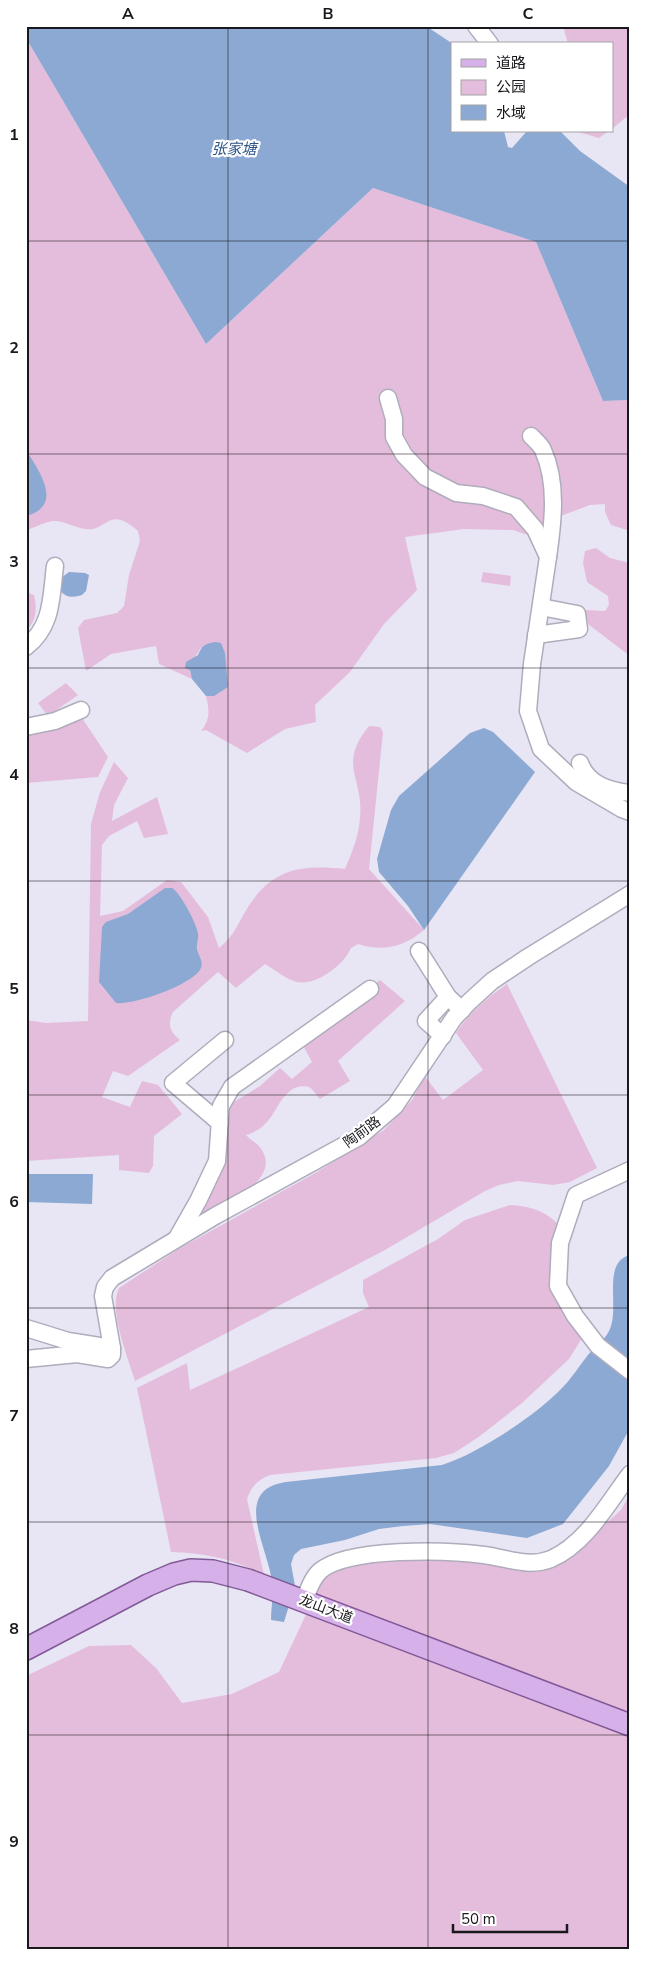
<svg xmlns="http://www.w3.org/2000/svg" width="656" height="1976" font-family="'Nunito Sans','Noto Sans SC',sans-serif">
<rect width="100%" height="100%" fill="#e8e5f5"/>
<!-- green -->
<g fill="#e5bddc">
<path d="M563 26H630V114L612 129V44H568Z"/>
<path d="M26 38 206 344 373 188 536 242 603 401 630 400V531L611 525 605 512V504L590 505 558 517 545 541 513 530 464 529 405 537 417 590 384 624 350 672 315 705 316 722 285 729 247 753 206 730 201 731C211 719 209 709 206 696H214L201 647C198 655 189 661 190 670 190 673 192 676 192 679L159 664 156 646 111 654 86 671 78 628 84 620 117 613 124 606 129 575 140 541 138 531C108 504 107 532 86 529 76 528 66 522 56 521 47 520 35 528 26 530Z"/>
<path d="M575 131H609L599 138Z"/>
<path d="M596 548 610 558 630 563V656L588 624 585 610 605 611 609 605 608 596 587 582 583 563 585 551Z"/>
<path d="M483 572 511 576 510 586 481 582Z"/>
<path d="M26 592 34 595C37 607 37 621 26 630Z"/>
<path d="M66 683 78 695 48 716 38 703Z"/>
<path d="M82 718 108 757 98 777 26 783V731Z"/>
<path d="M369 726 380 727 383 732 369 869 424 930C404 947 383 952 358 944L351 948C344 965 316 986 297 982 287 980 274 969 265 964L236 988 218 972 173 1012C167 1024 170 1032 180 1040L128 1076 113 1071 102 1097 130 1107 142 1081 158 1085 182 1114 154 1136 153 1166 149 1173 119 1170V1155L26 1161V1020L46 1023 88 1021 91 824 100 792 114 762 128 778 114 805 112 821 157 797 168 834 144 838 137 821 109 836 102 845 100 916 123 911 167 880 181 882 208 917 219 948C235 936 239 920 250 904 275 867 304 865 345 869 352 852 359 836 360 817 364 778 337 765 369 726Z"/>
<path d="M380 980 405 1001 338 1061 350 1081 320 1099C317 1096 313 1089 309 1087 304 1085 294 1087 290 1091 273 1105 274 1127 246 1135 249 1139 254 1141 258 1145 279 1168 253 1188 234 1199 223 1204 213 1211 202 1213L199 1209 218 1179 229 1105 260 1086 280 1068 292 1079 312 1062 301 1042Z"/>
<path d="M507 984 597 1168 570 1182 553 1185 518 1181 499 1185 485 1191 385 1250 135 1381C128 1357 108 1310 119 1288L177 1250 317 1172 384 1130 413 1099 424 1075 443 1100 483 1070 456 1033C470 1012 487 998 507 984Z"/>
<path d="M510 1205C529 1206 543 1210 557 1223L550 1270 551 1287 582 1338 569 1359 522 1403 480 1436 454 1453 436 1458 270 1475C257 1480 251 1487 247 1499L264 1575C234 1559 205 1553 171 1552L137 1388 187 1363 190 1390 369 1307 363 1293V1280L438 1239 465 1220Z"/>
<path d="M630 1494V1950H26V1676L89 1646 131 1645 156 1668 182 1703 232 1694 279 1672 325 1574 358 1558 568 1557 621 1510Z"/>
</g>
<!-- water -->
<g fill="#8ba9d2">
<path d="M26 26H426L453 44 452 131H504L508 147 512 148 527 131H560L580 151 630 187V400L603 401 536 242 373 188 206 344 26 38Z"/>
<path d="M26 450C40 472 64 506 26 516Z"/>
<path d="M69 572 85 573 89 575 86 591 82 595C72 598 64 598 59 588L61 578Z"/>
<path d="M215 642 221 643 225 653 228 687 214 696H206L192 679 190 670 185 668 186 662 198 655C202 645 205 644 215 642Z"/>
<path d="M484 728 493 732 535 772 424 930 408 906 379 872 377 859 391 810 399 796 470 733Z"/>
<path d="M165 888H172C180 892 197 924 198 934 199 939 196 944 197 949 198 956 205 962 200 970 189 986 134 1005 116 1003L99 982 102 927 106 922 128 914Z"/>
<path d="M26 1174H93L92 1204 26 1202Z"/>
<path d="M630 1255V1428L609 1466 563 1524 527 1538 430 1524 403 1526 379 1529 345 1540 301 1549 294 1555 291 1564 295 1586 284 1622 271 1620C271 1608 274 1594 272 1582 268 1547 231 1490 286 1482L442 1465C479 1453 535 1416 562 1388 572 1378 579 1366 588 1355 594 1348 603 1341 608 1333 622 1310 600 1263 630 1255Z"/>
</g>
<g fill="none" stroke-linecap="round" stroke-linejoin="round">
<defs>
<g id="minor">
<path d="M476 26 490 44"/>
<path d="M388 398 394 419V437L404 455 425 477 456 493 483 496 516 507 535 529 548 557 532 664 528 711 541 749 576 782 622 809 630 812"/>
<path d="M531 436C535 440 541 445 543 450 558 483 553 523 548 557"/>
<path d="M536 635 579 629 577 614 541 607"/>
<path d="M26 647C53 626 51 597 55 566"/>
<path d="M26 727 55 721 81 710"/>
<path d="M580 763C587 783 609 791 630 793"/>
<path d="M419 951 448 997 462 1010"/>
<path d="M443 1036 426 1021 448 997"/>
<path d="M220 1123 173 1083 225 1040"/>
<path d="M630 1170 576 1195 560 1243 558 1286 575 1316 598 1346 630 1371"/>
<path d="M177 1238 198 1201 217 1161 221 1106 232 1087 370 989"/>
<path d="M26 1328 68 1341 112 1348"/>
<path d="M26 1359 77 1354 108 1359 112 1355V1348L103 1296 105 1287 112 1278 215 1216 359 1137 395 1106 454 1018 469 1002 492 981 528 957 630 894"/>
<path d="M304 1601C308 1591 312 1578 320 1571 348 1547 448 1550 484 1555 507 1558 528 1568 551 1559 586 1544 608 1503 630 1474"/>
</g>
<path id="major" d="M26 1649 148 1585 174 1574 191 1570 213 1571 248 1580 630 1725"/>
</defs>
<!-- minor casing -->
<use href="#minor" stroke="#afacbb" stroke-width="19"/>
<!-- major casing -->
<use href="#major" stroke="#825997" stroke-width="24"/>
<!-- minor -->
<use href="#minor" stroke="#fff" stroke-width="16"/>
<!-- major -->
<use href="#major" stroke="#d6b0e8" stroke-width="21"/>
</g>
<!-- grid -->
<path fill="none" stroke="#19181d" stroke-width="1" stroke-opacity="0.55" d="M228 26V1950M428 26V1950M26 241H630M26 454H630M26 668H630M26 881H630M26 1095H630M26 1308H630M26 1522H630M26 1735H630"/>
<g text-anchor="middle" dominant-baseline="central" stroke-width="4.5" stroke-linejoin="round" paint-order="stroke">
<!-- street labels -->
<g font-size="14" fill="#19181d" stroke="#fff">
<text transform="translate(362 1132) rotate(-36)">陶前路</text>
<text transform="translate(326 1609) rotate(21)">龙山大道</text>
</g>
<!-- water labels -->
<g font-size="15" font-style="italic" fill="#2c5589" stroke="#fff">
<text x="234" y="149">张家塘</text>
</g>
</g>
<!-- border -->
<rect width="656" height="1976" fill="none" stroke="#ffffff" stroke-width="55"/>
<!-- legend -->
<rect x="451" y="42" width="162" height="90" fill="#ffffff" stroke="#a3a3a5"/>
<rect x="461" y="59" width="25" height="8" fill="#d6b0e8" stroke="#a3a3a5"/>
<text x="496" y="68" font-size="15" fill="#19181d">道路</text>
<rect x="461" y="80" width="25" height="15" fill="#e5bddc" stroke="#a3a3a5"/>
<text x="496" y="92" font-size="15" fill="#19181d">公园</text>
<rect x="461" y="105" width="25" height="15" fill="#8ba9d2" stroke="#a3a3a5"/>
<text x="496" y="118" font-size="15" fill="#19181d">水域</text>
<!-- scale -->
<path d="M453 1924v8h114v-8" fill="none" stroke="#19181d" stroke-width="2.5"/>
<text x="461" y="1924" font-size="15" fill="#19181d" stroke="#ffffff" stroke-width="4" paint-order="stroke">50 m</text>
<rect x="28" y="28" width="600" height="1920" fill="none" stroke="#19181d" stroke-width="2"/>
<g font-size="16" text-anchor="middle" font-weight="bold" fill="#19181d">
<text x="128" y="19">A</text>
<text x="328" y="19">B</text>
<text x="528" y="19">C</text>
<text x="14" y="140">1</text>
<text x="14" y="353">2</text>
<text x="14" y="567">3</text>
<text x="14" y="780">4</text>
<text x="14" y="994">5</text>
<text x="14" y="1207">6</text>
<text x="14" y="1421">7</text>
<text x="14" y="1634">8</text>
<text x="14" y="1847">9</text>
</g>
</svg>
